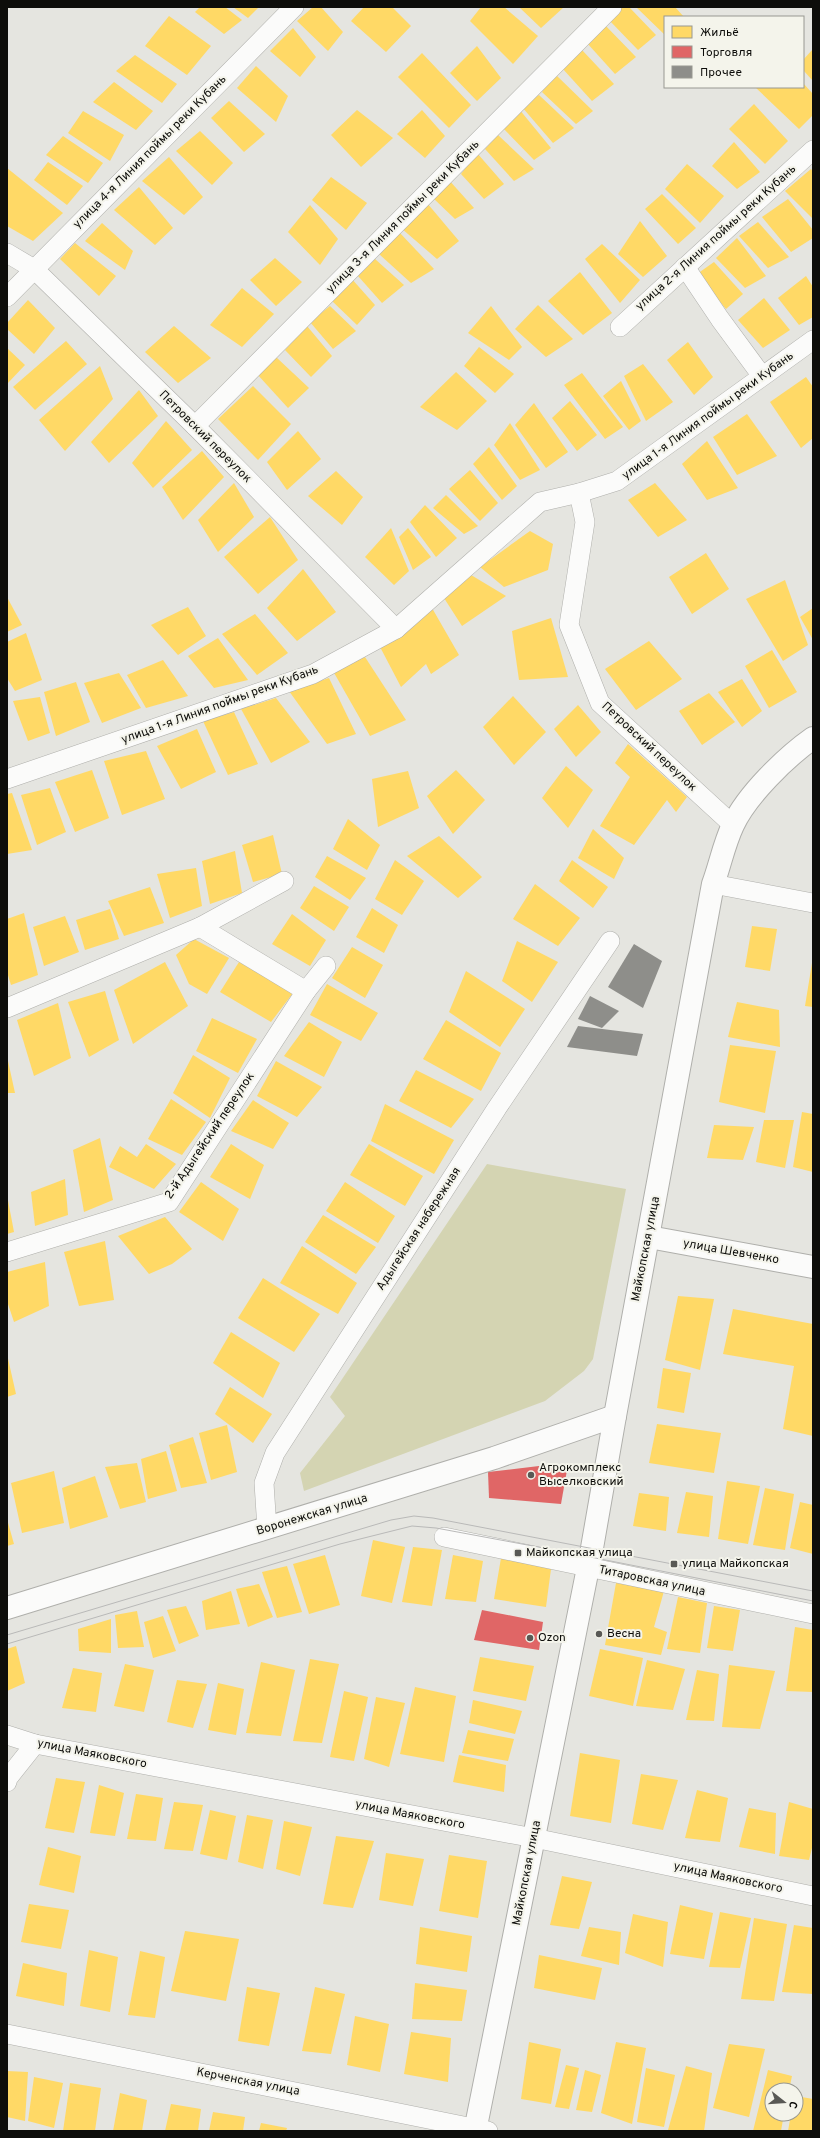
<svg xmlns="http://www.w3.org/2000/svg" width="820" height="2138" font-family="Overpass,sans-serif">
<rect width="100%" height="100%" fill="#e5e5e0"/>
<!-- green -->
<path fill="#d4d4b2" d="M487 1164 626 1189 593 1359 584 1371 545 1401 304 1491 300 1473 345 1416 330 1397Z"/>
<!-- homes -->
<g fill="#ffd966">
<path d="M200 7H225L242 20 224 34 195 12Z"/>
<path d="M233 7H259L248 18Z"/>
<path d="M313 7H321L343 32 328 51 297 21Z"/>
<path d="M364 7H392L411 26 386 52 351 21Z"/>
<path d="M481 7H504L538 36 513 64 470 21Z"/>
<path d="M519 7H564L541 28Z"/>
<path d="M620 7H629L656 35 638 50 609 20Z"/>
<path d="M636 7H675L684 17H665V35Z"/>
<path d="M169 16 211 46 187 75 145 46Z"/>
<path d="M603 23 636 57 615 74 587 43Z"/>
<path d="M293 28 316 57 300 77 270 51Z"/>
<path d="M477 46 501 78 477 101 450 73Z"/>
<path d="M813 49V81L803 70V60Z"/>
<path d="M582 50 614 84 592 101 562 68Z"/>
<path d="M422 53 471 105 449 128 398 77Z"/>
<path d="M135 55 177 84 162 103 116 71Z"/>
<path d="M256 66 288 96 276 122 237 88Z"/>
<path d="M555 74 593 111 576 124 542 92Z"/>
<path d="M114 82 153 111 136 130 93 102Z"/>
<path d="M803 83 813 94V115L799 129 755 87H803Z"/>
<path d="M539 95 574 128 553 143 522 107Z"/>
<path d="M229 101 265 134 244 152 211 118Z"/>
<path d="M754 104 788 141 765 164 729 129Z"/>
<path d="M519 109 551 148 534 160 501 126Z"/>
<path d="M357 110 393 138 361 167 331 135Z"/>
<path d="M422 110 445 136 425 158 397 134Z"/>
<path d="M83 111 124 135 110 161 68 133Z"/>
<path d="M200 131 233 163 212 185 176 151Z"/>
<path d="M498 135 534 169 514 181 485 149Z"/>
<path d="M63 136 103 163 88 183 46 155Z"/>
<path d="M734 142 760 172 737 189 712 166Z"/>
<path d="M477 153 504 184 484 199 461 174Z"/>
<path d="M169 157 203 197 184 215 142 181Z"/>
<path d="M48 162 83 186 67 205 34 180Z"/>
<path d="M687 164 724 196 700 223 665 189Z"/>
<path d="M7 168 63 213 33 241 7 226Z"/>
<path d="M811 169 813 172V219L785 191Z"/>
<path d="M331 177 367 203 346 230 312 200Z"/>
<path d="M448 179 474 208 455 219 432 197Z"/>
<path d="M139 187 173 228 155 245 114 210Z"/>
<path d="M662 194 696 228 678 244 645 209Z"/>
<path d="M788 199 813 230V238L791 252 762 217Z"/>
<path d="M427 203 459 241 437 259 401 228Z"/>
<path d="M310 205 338 239 320 265 288 232Z"/>
<path d="M640 221 667 256 643 277 618 254Z"/>
<path d="M758 222 789 257 768 268 739 236Z"/>
<path d="M102 223 133 251 125 270 85 241Z"/>
<path d="M399 232 434 269 411 283 379 254Z"/>
<path d="M737 238 766 276 745 288 716 258Z"/>
<path d="M75 243 116 276 99 296 60 259Z"/>
<path d="M602 244 640 280 620 303 585 259Z"/>
<path d="M275 258 302 282 276 306 250 280Z"/>
<path d="M375 259 404 285 382 303 358 276Z"/>
<path d="M714 262 743 294 726 309 697 274Z"/>
<path d="M580 272 612 313 583 335 548 301Z"/>
<path d="M806 276 813 287V317L799 325 778 298Z"/>
<path d="M351 278 375 305 357 325 331 300Z"/>
<path d="M242 288 274 314 242 347 210 325Z"/>
<path d="M764 298 790 330 763 348 738 320Z"/>
<path d="M28 300 55 328 34 354 7 329V323Z"/>
<path d="M538 305 573 339 546 357 515 329Z"/>
<path d="M330 306 356 331 333 349 310 322Z"/>
<path d="M491 306 522 347 509 360 468 333Z"/>
<path d="M174 326 211 358 178 383 145 352Z"/>
<path d="M307 326 332 356 311 377 285 350Z"/>
<path d="M66 341 87 364 35 410 13 387Z"/>
<path d="M688 342 713 377 694 395 667 360Z"/>
<path d="M479 347 514 374 495 393 464 366Z"/>
<path d="M7 348 25 365 7 384Z"/>
<path d="M276 357 309 388 288 408 257 374Z"/>
<path d="M643 364 673 402 646 421 624 376Z"/>
<path d="M100 366 113 399 65 451 39 420Z"/>
<path d="M456 372 487 401 457 430 420 407Z"/>
<path d="M582 373 623 427 605 439 564 385Z"/>
<path d="M806 377 813 387V438L801 448 770 402Z"/>
<path d="M621 381 641 421 629 430 603 396Z"/>
<path d="M253 386 291 424 258 460 218 419Z"/>
<path d="M139 390 158 416 109 463 91 442Z"/>
<path d="M570 401 597 435 577 451 552 418Z"/>
<path d="M534 403 568 452 546 468 515 425Z"/>
<path d="M747 414 777 456 737 475 713 437Z"/>
<path d="M166 421 192 450 153 488 132 463Z"/>
<path d="M510 423 540 470 520 480 494 445Z"/>
<path d="M298 431 321 459 287 490 267 462Z"/>
<path d="M707 441 738 488 707 500 682 464Z"/>
<path d="M489 447 517 486 502 500 473 464Z"/>
<path d="M202 451 224 477 183 520 162 487Z"/>
<path d="M470 470 498 503 480 521 449 489Z"/>
<path d="M336 471 363 497 342 525 308 496Z"/>
<path d="M234 483 254 517 218 552 198 520Z"/>
<path d="M655 483 687 520 658 537 628 500Z"/>
<path d="M446 495 478 526 464 534 433 508Z"/>
<path d="M425 505 457 538 436 557 410 522Z"/>
<path d="M270 517 298 560 258 594 224 557Z"/>
<path d="M391 528 409 571 394 585 365 557Z"/>
<path d="M408 528 431 557 413 570 399 537Z"/>
<path d="M530 531 553 544 548 570 504 587 480 567Z"/>
<path d="M706 553 729 589 692 614 669 577Z"/>
<path d="M303 569 336 612 297 641 267 608Z"/>
<path d="M471 575 506 596 462 626 444 598Z"/>
<path d="M785 580 808 645 783 661 746 599Z"/>
<path d="M7 597 22 625 7 632Z"/>
<path d="M188 607 206 636 178 655 151 625Z"/>
<path d="M432 608 459 655 431 674 426 664 401 687 379 645Z"/>
<path d="M813 608V640L800 617Z"/>
<path d="M255 614 288 653 257 675 222 634Z"/>
<path d="M551 618 568 677 519 680 512 631Z"/>
<path d="M26 633 42 680 15 691 7 678V642Z"/>
<path d="M218 638 248 680 214 688 188 656Z"/>
<path d="M649 641 682 679 636 710 605 669Z"/>
<path d="M772 650 797 692 769 708 745 666Z"/>
<path d="M365 657 406 720 370 736 333 671Z"/>
<path d="M163 660 188 696 146 708 127 675Z"/>
<path d="M119 673 141 708 102 723 84 683Z"/>
<path d="M329 678 356 734 327 744 289 691Z"/>
<path d="M742 679 762 711 742 727 718 692Z"/>
<path d="M76 682 90 722 56 736 44 692Z"/>
<path d="M709 693 735 722 702 745 679 711Z"/>
<path d="M513 696 546 732 514 765 483 727Z"/>
<path d="M40 697 50 733 28 741 13 701Z"/>
<path d="M276 698 310 742 271 763 241 709Z"/>
<path d="M578 705 601 732 576 757 554 729Z"/>
<path d="M234 712 258 764 228 775 203 721Z"/>
<path d="M197 729 216 772 181 789 157 746Z"/>
<path d="M628 744 687 797 676 812 667 800 634 845 600 826 630 777 615 763Z"/>
<path d="M146 751 165 799 122 815 104 761Z"/>
<path d="M566 766 593 790 568 828 542 798Z"/>
<path d="M92 770 109 818 75 832 55 782Z"/>
<path d="M456 770 485 800 453 834 427 796Z"/>
<path d="M408 771 419 808 378 827 372 779Z"/>
<path d="M50 788 66 832 37 845 21 795Z"/>
<path d="M12 793 32 850 7 854V794Z"/>
<path d="M348 819 380 845 367 870 333 849Z"/>
<path d="M593 829 624 858 614 879 578 858Z"/>
<path d="M273 835 282 874 253 882 242 845Z"/>
<path d="M439 836 482 877 458 898 407 856Z"/>
<path d="M235 851 242 893 210 904 202 861Z"/>
<path d="M327 856 366 878 350 900 315 877Z"/>
<path d="M395 860 424 881 402 915 375 899Z"/>
<path d="M572 860 608 887 593 908 559 881Z"/>
<path d="M196 868 202 906 170 918 157 874Z"/>
<path d="M535 884 580 918 558 946 513 919Z"/>
<path d="M314 886 349 907 334 931 300 908Z"/>
<path d="M150 887 164 923 124 936 108 901Z"/>
<path d="M372 908 398 925 384 953 356 937Z"/>
<path d="M110 909 119 939 85 950 76 920Z"/>
<path d="M24 913 38 975 11 985 7 972V919Z"/>
<path d="M292 914 326 940 310 966 272 944Z"/>
<path d="M65 916 79 952 44 966 33 927Z"/>
<path d="M752 926 777 929 770 971 745 967Z"/>
<path d="M194 939 229 958 207 994 189 984 176 955Z"/>
<path d="M517 941 558 962 532 1002 502 981Z"/>
<path d="M352 947 383 965 365 998 332 978Z"/>
<path d="M165 962 188 1006 133 1044 114 990Z"/>
<path d="M239 962 293 993 271 1022 220 992Z"/>
<path d="M812 963H813V1007L805 1006Z"/>
<path d="M466 971 525 1009 500 1047 449 1012Z"/>
<path d="M327 984 378 1013 361 1041 310 1015Z"/>
<path d="M105 991 119 1040 89 1057 68 1002Z"/>
<path d="M737 1002 779 1010 780 1047 728 1037Z"/>
<path d="M58 1003 71 1058 34 1076 17 1020Z"/>
<path d="M212 1018 257 1039 238 1073 196 1051Z"/>
<path d="M446 1020 501 1053 481 1091 423 1059Z"/>
<path d="M309 1022 342 1042 324 1077 284 1056Z"/>
<path d="M730 1045 776 1051 765 1113 719 1102Z"/>
<path d="M193 1055 230 1078 210 1118 173 1093Z"/>
<path d="M7 1061H8L15 1093H7Z"/>
<path d="M276 1061 322 1087 297 1117 257 1096Z"/>
<path d="M416 1070 474 1099 451 1128 399 1101Z"/>
<path d="M171 1099 206 1122 182 1155 148 1139Z"/>
<path d="M253 1100 289 1123 273 1149 231 1131Z"/>
<path d="M385 1104 454 1140 434 1174 371 1141Z"/>
<path d="M802 1112 813 1114V1172L793 1167Z"/>
<path d="M764 1120H794L785 1168 756 1162Z"/>
<path d="M714 1125 754 1127 743 1160 707 1158Z"/>
<path d="M100 1138 113 1200 84 1212 73 1150Z"/>
<path d="M146 1144 176 1164 154 1189 109 1167 120 1146 137 1157Z"/>
<path d="M231 1144 264 1165 250 1199 210 1177Z"/>
<path d="M369 1144 423 1176 405 1206 350 1175Z"/>
<path d="M65 1179 68 1215 35 1226 31 1192Z"/>
<path d="M201 1182 239 1209 223 1241 179 1212Z"/>
<path d="M345 1182 395 1216 378 1243 326 1211Z"/>
<path d="M7 1195 14 1232 7 1234Z"/>
<path d="M323 1215 376 1247 356 1274 305 1242Z"/>
<path d="M165 1217 192 1249 172 1264 149 1274 118 1236Z"/>
<path d="M105 1241 114 1300 79 1306 64 1252Z"/>
<path d="M302 1246 357 1283 338 1314 280 1283Z"/>
<path d="M45 1262 49 1306 14 1322 7 1301V1272Z"/>
<path d="M263 1278 320 1314 294 1352 238 1318Z"/>
<path d="M678 1296 714 1299 700 1370 665 1360Z"/>
<path d="M733 1309 813 1324V1436L783 1429 794 1366 723 1354Z"/>
<path d="M231 1332 280 1363 263 1398 213 1363Z"/>
<path d="M7 1354 16 1394 7 1397Z"/>
<path d="M663 1368 691 1373 684 1413 657 1408Z"/>
<path d="M230 1387 272 1414 253 1443 215 1414Z"/>
<path d="M657 1424 721 1433 714 1473 649 1463Z"/>
<path d="M227 1425 237 1472 211 1480 199 1433Z"/>
<path d="M193 1437 207 1483 181 1488 169 1445Z"/>
<path d="M166 1451 177 1491 148 1499 141 1459Z"/>
<path d="M137 1463 146 1502 120 1509 105 1467Z"/>
<path d="M54 1471 64 1523 22 1533 11 1483Z"/>
<path d="M95 1476 108 1517 70 1529 62 1488Z"/>
<path d="M727 1481 760 1486 748 1544 718 1539Z"/>
<path d="M765 1488 794 1494 785 1550 753 1545Z"/>
<path d="M686 1492 713 1496 709 1537 677 1533Z"/>
<path d="M639 1493 669 1497 666 1531 633 1526Z"/>
<path d="M800 1502 813 1505V1554L790 1548Z"/>
<path d="M7 1519 14 1544 7 1546Z"/>
<path d="M373 1540 405 1547 392 1603 361 1596Z"/>
<path d="M413 1547 442 1550 432 1606 402 1602Z"/>
<path d="M325 1555 340 1605 309 1614 293 1564Z"/>
<path d="M453 1555 483 1561 476 1602 445 1599Z"/>
<path d="M501 1558 551 1569 546 1607 494 1599Z"/>
<path d="M287 1566 302 1612 277 1618 262 1572Z"/>
<path d="M616 1583 664 1591 654 1627 667 1632 661 1655 605 1645Z"/>
<path d="M259 1584 273 1617 248 1627 236 1589Z"/>
<path d="M231 1591 240 1624 206 1630 202 1601Z"/>
<path d="M678 1597 707 1603 700 1653 667 1649Z"/>
<path d="M186 1606 199 1636 179 1644 167 1610Z"/>
<path d="M714 1606 740 1610 733 1651 707 1648Z"/>
<path d="M137 1611 144 1647 118 1648 115 1615Z"/>
<path d="M163 1616 176 1651 153 1658 144 1622Z"/>
<path d="M111 1619V1653L79 1651 78 1629Z"/>
<path d="M795 1627 813 1630V1692L786 1691Z"/>
<path d="M16 1646 25 1683 7 1691V1649Z"/>
<path d="M600 1649 643 1658 633 1706 589 1696Z"/>
<path d="M480 1657 534 1666 526 1701 473 1691Z"/>
<path d="M310 1659 339 1664 322 1743 293 1741Z"/>
<path d="M647 1660 685 1669 673 1710 636 1706Z"/>
<path d="M261 1662 295 1670 281 1736 246 1733Z"/>
<path d="M125 1664 154 1670 144 1712 114 1706Z"/>
<path d="M729 1665 775 1671 760 1729 722 1727Z"/>
<path d="M73 1668 102 1673 96 1712 62 1708Z"/>
<path d="M697 1670 719 1674 714 1721 686 1720Z"/>
<path d="M177 1680 207 1684 193 1728 167 1722Z"/>
<path d="M218 1683 244 1689 236 1735 208 1730Z"/>
<path d="M415 1687 456 1696 444 1762 400 1754Z"/>
<path d="M344 1691 368 1697 354 1761 330 1757Z"/>
<path d="M376 1697 405 1703 389 1767 364 1759Z"/>
<path d="M473 1700 522 1711 515 1734 469 1723Z"/>
<path d="M468 1730 514 1739 508 1761 462 1753Z"/>
<path d="M580 1753 620 1760 611 1823 570 1816Z"/>
<path d="M459 1755 506 1765 504 1792 453 1782Z"/>
<path d="M641 1774 678 1780 663 1830 632 1824Z"/>
<path d="M56 1778 85 1782 74 1833 45 1828Z"/>
<path d="M99 1785 124 1793 115 1836 90 1833Z"/>
<path d="M697 1790 728 1798 720 1842 685 1838Z"/>
<path d="M136 1794 163 1798 156 1841 127 1839Z"/>
<path d="M174 1802 203 1805 193 1851 164 1849Z"/>
<path d="M789 1802 813 1809V1844L809 1860 779 1856Z"/>
<path d="M749 1808 776 1813 775 1854 739 1847Z"/>
<path d="M210 1810 236 1816 227 1860 200 1854Z"/>
<path d="M247 1815 273 1820 263 1869 238 1862Z"/>
<path d="M284 1821 312 1827 300 1876 276 1869Z"/>
<path d="M336 1836 374 1841 353 1908 323 1904Z"/>
<path d="M48 1847 81 1856 74 1893 39 1885Z"/>
<path d="M386 1853 424 1859 413 1906 379 1900Z"/>
<path d="M449 1855 487 1861 478 1918 439 1911Z"/>
<path d="M562 1876 592 1882 579 1929 550 1925Z"/>
<path d="M29 1904 69 1910 61 1949 21 1942Z"/>
<path d="M680 1905 713 1913 704 1959 670 1954Z"/>
<path d="M720 1912 751 1918 740 1968 709 1967Z"/>
<path d="M633 1914 668 1922 663 1967 625 1953Z"/>
<path d="M754 1918 787 1924 774 2001 741 1999Z"/>
<path d="M794 1925 813 1928V1994L782 1992Z"/>
<path d="M420 1927 472 1936 467 1972 416 1964Z"/>
<path d="M589 1927 621 1932 619 1965 581 1956Z"/>
<path d="M185 1931 239 1939 226 2001 171 1991Z"/>
<path d="M89 1950 118 1957 110 2012 80 2006Z"/>
<path d="M140 1951 165 1957 155 2018 128 2015Z"/>
<path d="M539 1955 602 1968 595 2000 534 1988Z"/>
<path d="M23 1963 67 1973 64 2006 16 1996Z"/>
<path d="M415 1983 467 1990 462 2021 412 2019Z"/>
<path d="M247 1987 280 1993 269 2046 238 2041Z"/>
<path d="M315 1987 345 1994 331 2054 302 2051Z"/>
<path d="M355 2016 389 2024 380 2072 347 2065Z"/>
<path d="M411 2032 451 2038 448 2082 404 2074Z"/>
<path d="M529 2042 561 2049 551 2104 521 2099Z"/>
<path d="M616 2042 646 2048 632 2124 601 2113Z"/>
<path d="M729 2044 765 2049 749 2117 713 2108Z"/>
<path d="M566 2065 579 2068 569 2109 555 2107Z"/>
<path d="M686 2066 712 2073 704 2131 668 2130Z"/>
<path d="M646 2068 675 2075 664 2127 637 2122Z"/>
<path d="M585 2070 601 2075 592 2112 576 2110Z"/>
<path d="M768 2070 792 2076 789 2090H772V2114H784L781 2131H753Z"/>
<path d="M7 2071 28 2072 25 2121 7 2117Z"/>
<path d="M34 2077 63 2083 54 2128 28 2121Z"/>
<path d="M70 2083 101 2088 95 2131H63Z"/>
<path d="M120 2093 147 2100 142 2131H113Z"/>
<path d="M796 2096 813 2099V2131H788L791 2114H796Z"/>
<path d="M171 2104 201 2109 198 2131H165Z"/>
<path d="M213 2112 245 2117 243 2131H209Z"/>
<path d="M261 2123 287 2128 286 2131H259Z"/>
</g>
<!-- shops -->
<g fill="#e06666">
<path d="M539 1466 567 1470 561 1504 489 1498 488 1472Z"/>
<path d="M482 1610 543 1622 539 1650 474 1640Z"/>
</g>
<!-- building -->
<g fill="#8e8e8a">
<path d="M634 944 662 961 643 1008 608 987Z"/>
<path d="M590 996 619 1011 602 1028 578 1019Z"/>
<path d="M578 1026 643 1034 637 1056 567 1047Z"/>
</g>
<g fill="none" stroke-linecap="round" stroke-linejoin="round">
<defs>
<g id="street">
<path d="M7 253 34 269 195 426 396 629"/>
<path d="M685 267 720 319 762 376"/>
<path d="M7 297 294 7"/>
<path d="M620 327 813 150"/>
<path d="M195 426 612 7"/>
<path d="M579 493 585 522 569 625 600 703 733 825"/>
<path d="M7 779 313 674 396 629 540 502 579 493 617 481 813 340"/>
<path d="M713 884 813 903"/>
<path d="M200 927 306 991"/>
<path d="M7 1008 200 927 284 881"/>
<path d="M7 1252 169 1202 306 991 326 966"/>
<path d="M267 1529 264 1483 275 1453 497 1108 610 941"/>
<path d="M444 1537 813 1614"/>
<path d="M7 1735 35 1744 534 1838 813 1896"/>
<path d="M7 1782 8 1778 35 1744"/>
<path d="M7 2034 488 2131"/>
</g>
<g id="secondary">
<path d="M649 1237 813 1267"/>
<path d="M7 1608 494 1458 615 1416"/>
<path d="M475 2131 592 1548 615 1416 713 884C720 865 724 844 733 825 747 795 786 757 813 738"/>
</g>
</defs>
<!-- street casing -->
<use href="#street" stroke="#afafab" stroke-width="20"/>
<!-- secondary casing -->
<use href="#secondary" stroke="#afafab" stroke-width="24"/>
<!-- street -->
<use href="#street" stroke="#fbfbfa" stroke-width="19"/>
<!-- secondary -->
<use href="#secondary" stroke="#fbfbfa" stroke-width="22"/>
<!-- tram -->
<g stroke="#b9b9b8" stroke-width="1">
<path d="M7 1635 391 1520 414 1516 433 1518 813 1591"/>
<path d="M7 1644 340 1544 412 1526 436 1528 565 1552 813 1601"/>
</g>
</g>
<!-- markers -->
<g fill="#595955" stroke="#f4f4eb" stroke-width="1.5">
<circle cx="531" cy="1475" r="4"/>
<rect x="514" y="1549" width="8" height="8" rx="2"/>
<rect x="670" y="1560" width="8" height="8" rx="2"/>
<circle cx="599" cy="1634" r="4"/>
<circle cx="530" cy="1638" r="4"/>
</g>
<g text-anchor="middle" dominant-baseline="central" stroke-width="4" stroke-linejoin="round" paint-order="stroke">
<!-- street labels -->
<g font-size="12" fill="#0d0d0a" stroke="#f4f4eb">
<text transform="translate(150 152) rotate(-45)">улица 4-я Линия поймы реки Кубань</text>
<text transform="translate(403 217) rotate(-45)">улица 3-я Линия поймы реки Кубань</text>
<text transform="translate(716 238) rotate(-42)">улица 2-я Линия поймы реки Кубань</text>
<text transform="translate(708 416) rotate(-36)">улица 1-я Линия поймы реки Кубань</text>
<text transform="translate(205 437) rotate(45)">Петровский переулок</text>
<text transform="translate(220 705) rotate(-20)">улица 1-я Линия поймы реки Кубань</text>
<text transform="translate(649 747) rotate(43)">Петровский переулок</text>
<text transform="translate(210 1136) rotate(-56)">2-й Адыгейский переулок</text>
<text transform="translate(419 1229) rotate(-57)">Адыгейская набережная</text>
<text transform="translate(646 1249) rotate(-79)">Майкопская улица</text>
<text transform="translate(731 1252) rotate(10)">улица Шевченко</text>
<text transform="translate(312 1515) rotate(-17)">Воронежская улица</text>
<text transform="translate(652 1581) rotate(12)">Титаровская улица</text>
<text transform="translate(92 1754) rotate(11)">улица Маяковского</text>
<text transform="translate(410 1815) rotate(11)">улица Маяковского</text>
<text transform="translate(527 1873) rotate(-79)">Майкопская улица</text>
<text transform="translate(728 1878) rotate(12)">улица Маяковского</text>
<text transform="translate(248 2082) rotate(11)">Керченская улица</text>
</g>
<!-- poi labels -->
<g font-size="12" fill="#0d0d0a" stroke="#f4f4eb" text-anchor="start">
<text x="539" y="1468">Агрокомплекс<tspan x="539" dy="14">Выселковский</tspan></text>
<text x="526" y="1553">Майкопская улица</text>
<text x="682" y="1564">улица Майкопская</text>
<text x="607" y="1634">Весна</text>
<text x="538" y="1638">Ozon</text>
</g>
</g>
<!-- border -->
<rect width="820" height="2138" fill="none" stroke="#0d0d0a" stroke-width="16"/>
<!-- legend -->
<rect x="664" y="16" width="140" height="72" fill="#f4f4eb" stroke="#989891"/>
<rect x="672" y="26" width="20" height="12" fill="#ffd966" stroke="#989891"/>
<text x="700" y="36" font-size="12" fill="#0d0d0a">Жильё</text>
<rect x="672" y="46" width="20" height="12" fill="#e06666" stroke="#989891"/>
<text x="700" y="56" font-size="12" fill="#0d0d0a">Торговля</text>
<rect x="672" y="66" width="20" height="12" fill="#8e8e8a" stroke="#989891"/>
<text x="700" y="76" font-size="12" fill="#0d0d0a">Прочее</text>
<!-- north arrow -->
<g transform="translate(784 2102) rotate(107)"><circle r="19" fill="#f4f4eb" stroke="#989891"/>
<path d="M0-3L7 15L0 10L-7 15Z" fill="#595955"/>
<text y="-6" font-size="11" font-weight="bold" text-anchor="middle" fill="#0d0d0a">С</text>
</g>
</svg>
